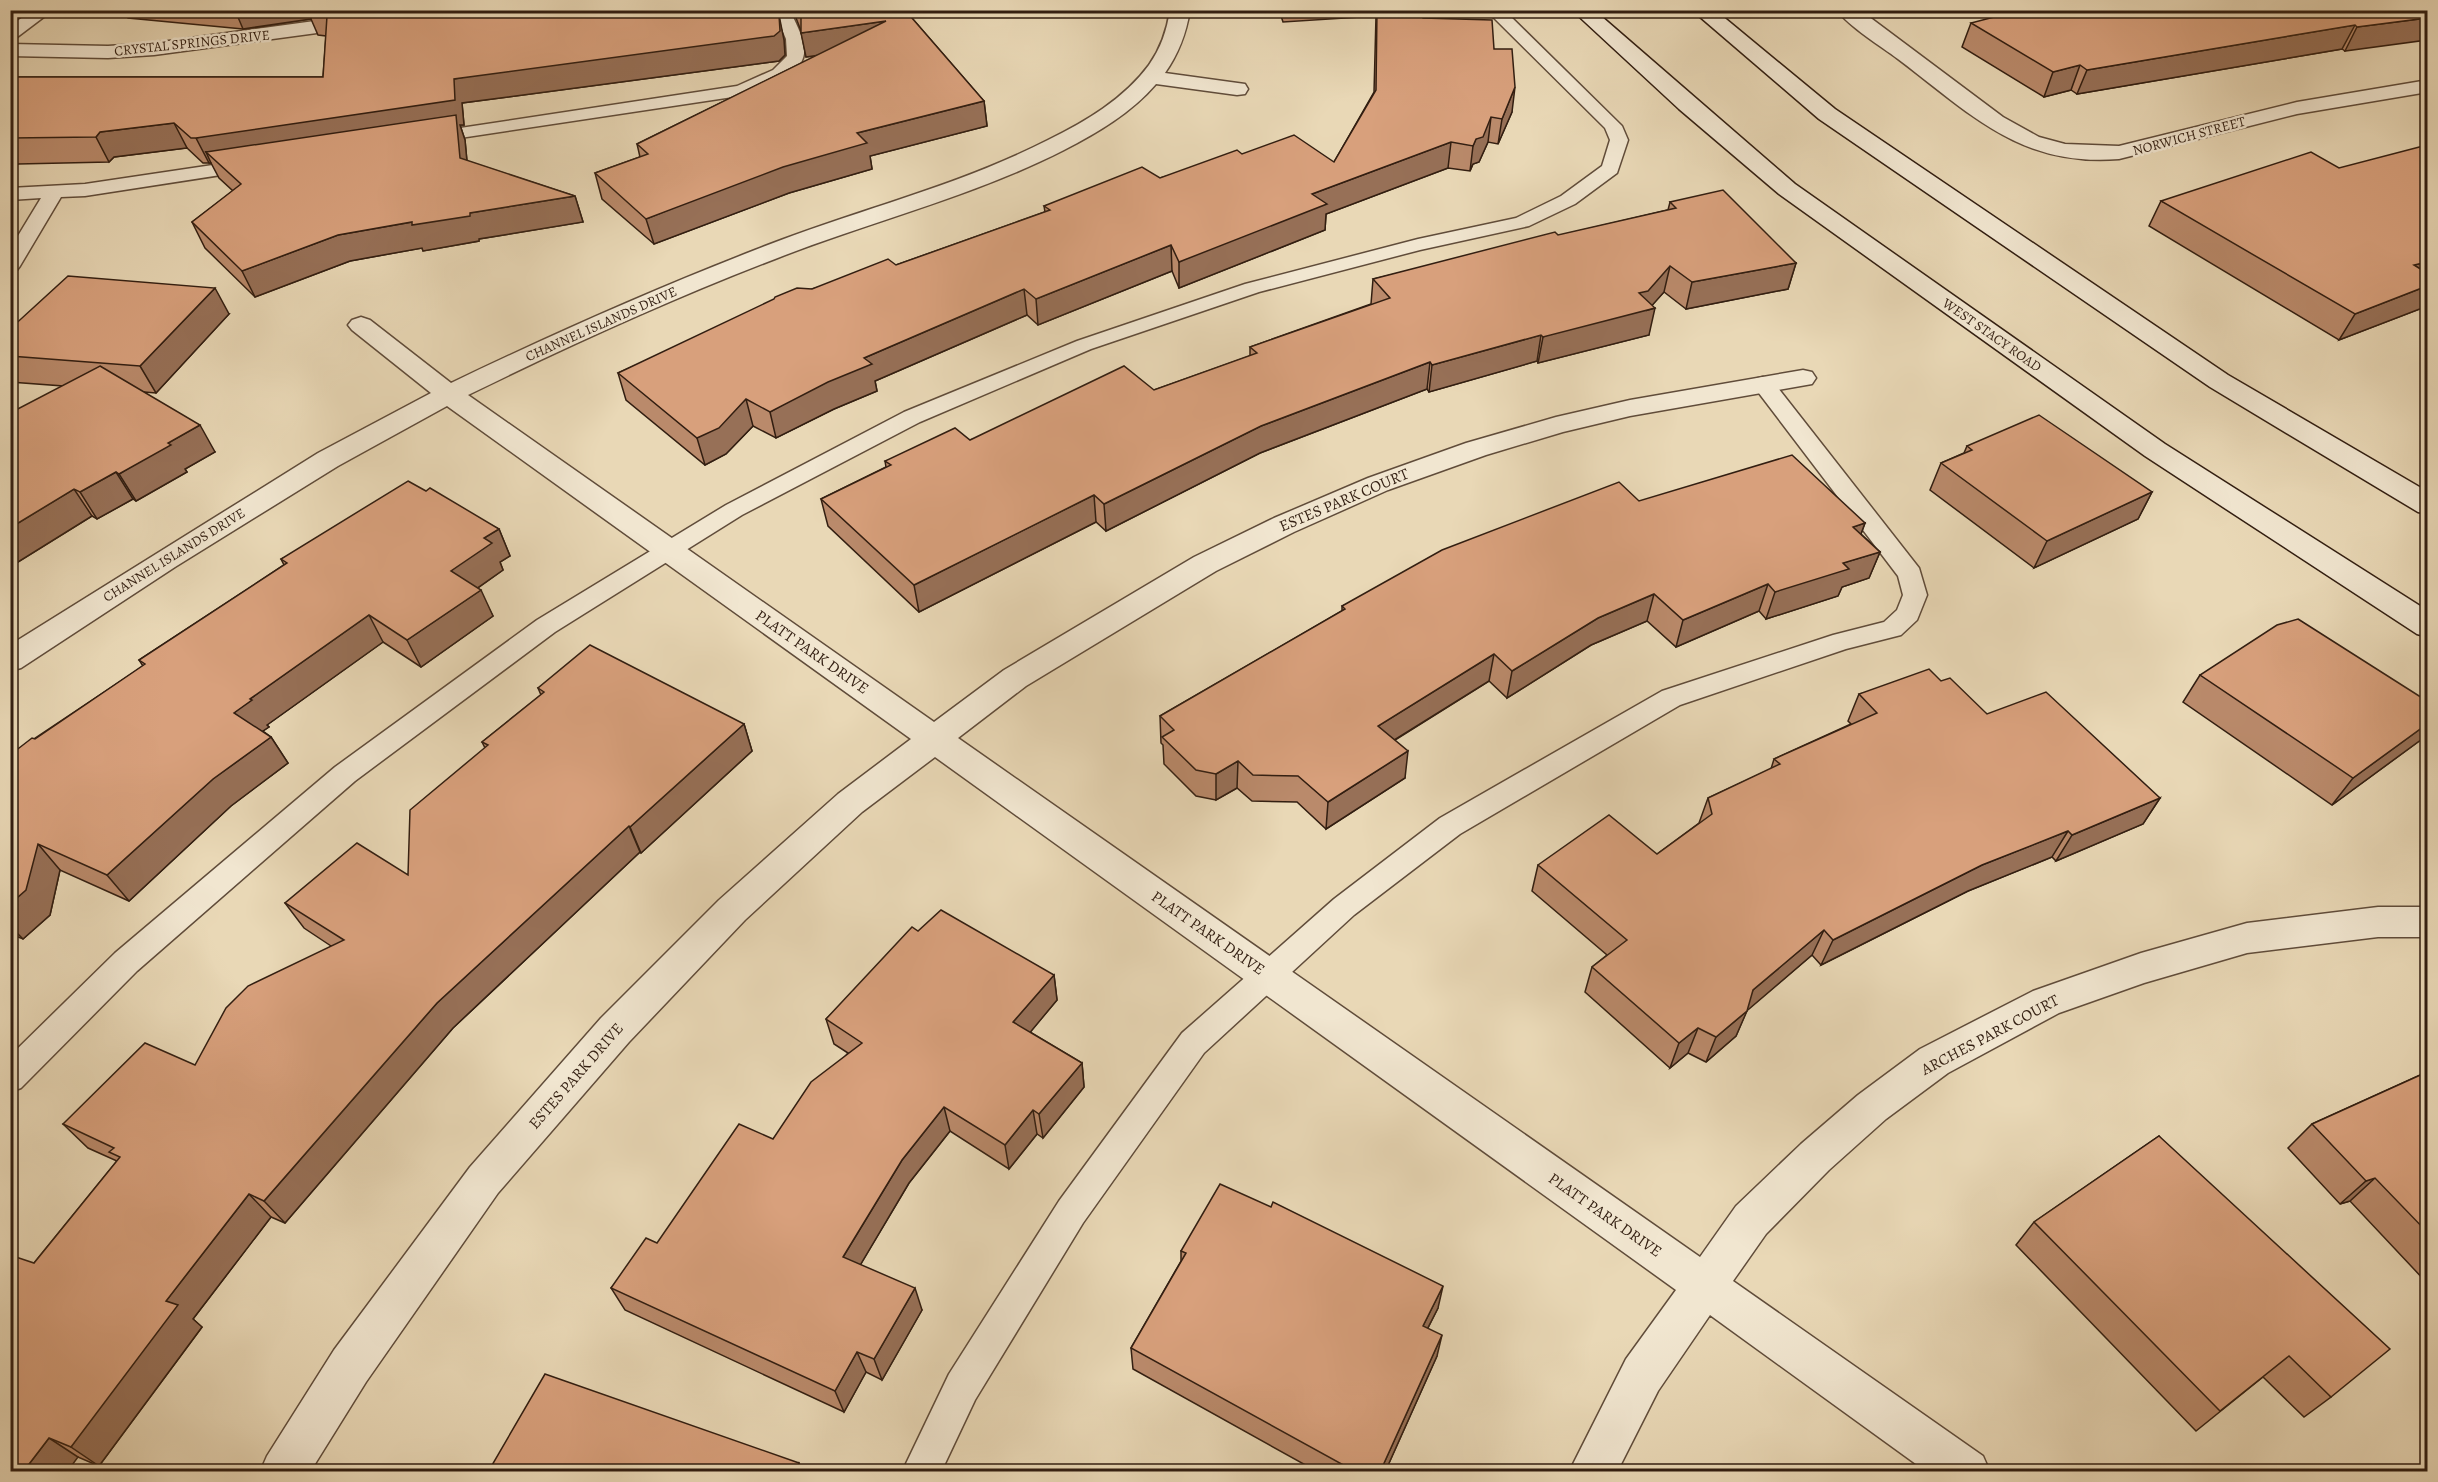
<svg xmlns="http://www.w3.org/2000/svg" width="2438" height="1482" font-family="Alegreya,serif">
<rect width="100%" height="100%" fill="#e9d8b6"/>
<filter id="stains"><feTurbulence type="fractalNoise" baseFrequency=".00333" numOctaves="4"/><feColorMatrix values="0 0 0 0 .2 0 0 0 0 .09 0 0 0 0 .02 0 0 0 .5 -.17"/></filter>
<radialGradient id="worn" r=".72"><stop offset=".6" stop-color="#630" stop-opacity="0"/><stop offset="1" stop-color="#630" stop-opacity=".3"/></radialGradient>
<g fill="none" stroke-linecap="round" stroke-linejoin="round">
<defs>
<g id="lane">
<path d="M33 10H53L16 38 10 39V26Z"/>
<path d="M774 10H790C795 22 802 34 804 46 808 75 767 87 746 95L427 143 421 142 418 138 421 134 427 133 737 86 773 70 787 56 786 39Z"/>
<path d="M1486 10H1504L1622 126 1628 140 1617 173 1575 204 1529 226 1420 250 1259 292 1091 349 920 422 742 515 555 632 355 781 137 971 21 1088 10 1092V1056L115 953 335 767 537 620 726 505 904 412 1077 341 1245 284 1418 239 1516 218 1561 196 1602 166 1610 140 1605 128Z"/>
<path d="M253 159 260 161 262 165 260 169 85 196 61 197 20 266 17 270 10 272V249L41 198 10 200V188L85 184Z"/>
<path d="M1763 377 1771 379 1919 568 1927 595 1917 620 1901 635 1846 649 1680 705 1460 834 1354 915 1204 1053 1083 1223 975 1400 941 1472H902L949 1374 1059 1201 1182 1033 1334 899 1440 818 1662 691 1833 635 1884 622 1897 610 1903 595 1898 576 1752 384 1755 379Z"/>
</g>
<g id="street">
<path d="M395 10H453L450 14 443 16 154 55 108 58 10 56V44L108 46 154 43Z"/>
<path d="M1170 10H1190C1186 34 1179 53 1165 73L1245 84 1248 89 1245 94 1237 95 1156 84C1131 113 1097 133 1064 150 972 197 871 221 775 259 671 299 568 346 468 395L934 722 1004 670 1194 557 1274 518 1368 478 1466 443 1556 417 1630 400 1803 370 1812 372 1816 378 1812 384 1630 416 1563 432 1486 455 1388 490 1294 532 1216 571 1026 686 958 738 1700 1257 1736 1206 1801 1144 1858 1095 1920 1049 2033 991 2141 953 2247 923 2378 907H2428V937H2378L2247 953 2144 983 2059 1013 1948 1073 1886 1119 1829 1170 1766 1234 1733 1281 1983 1456 1990 1472H1927L1710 1315 1658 1391 1617 1472H1569L1626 1359 1676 1290 935 757 862 812 745 920 629 1042 498 1193 366 1382 310 1472H260L267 1456 334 1350 470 1167 601 1018 719 900 838 794 911 739 447 406 338 466 175 567 21 668 10 671V645L318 453 431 393 352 330 348 325 352 320 361 317 370 320 451 383C551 335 652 290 755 250 852 211 954 188 1048 140 1085 122 1124 99 1149 65 1161 48 1167 30 1170 10Z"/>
<path d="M1837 10H1860L2003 117 2039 137 2065 144 2119 146 2297 102 2428 80V92L2297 114 2119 159C2020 167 1971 114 1898 59 1882 47 1848 26 1837 10Z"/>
</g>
<g id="secondary">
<path d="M1572 10H1594L1795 184 2165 444 2428 611V637L2417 634 2145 456 1779 194 1679 109Z"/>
<path d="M1692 10H1715L1835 109 2228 375 2428 492V514L2418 512 2210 387 1819 119Z"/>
</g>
</defs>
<!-- lane casing -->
<use href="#lane" stroke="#604c3a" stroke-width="3"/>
<!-- street casing -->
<use href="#street" stroke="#604c3a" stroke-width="3"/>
<!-- secondary casing -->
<use href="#secondary" stroke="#321e11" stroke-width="3"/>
<!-- lane -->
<use href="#lane" fill="#f1e6d0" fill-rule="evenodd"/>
<!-- street -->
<use href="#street" fill="#f1e6d0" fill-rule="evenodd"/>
<!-- secondary -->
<use href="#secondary" fill="#f1e6d0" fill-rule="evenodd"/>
</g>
<!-- wall -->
<g fill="#ba8a6b" stroke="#321e11" stroke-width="1.5">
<path d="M124 10H777L784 40 785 55 779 61 462 103 464 125H460L465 140 467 161 575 196 583 222 479 239V241L423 251 422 248 350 261 255 297 205 248 192 222 233 191 219 178 211 163H203L187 148 114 157 109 162 18 164 16 166H10V77H323L326 36 318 35 311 19 243 29 128 18Z"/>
<path d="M793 10H905L984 101 987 126 870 156 872 169 789 193 654 244 602 199 595 173 640 157 637 144 816 56 806 57 801 31Z"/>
<path d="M1279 10H1420L1423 18 1494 49 1512 112 1498 144 1488 142 1479 162 1473 164 1470 171 1448 168 1326 214 1325 230 1179 288 1172 271 1038 325 1027 315 875 381 877 391 834 409 776 438 753 426 726 454 705 465 626 400 618 373 812 289 896 265 1045 212 1044 206 1160 178 1242 154 1334 162 1374 92 1376 16 1283 22Z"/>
<path d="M2427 10 2345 51 2342 49 2077 94 2071 90 2044 97 1962 47 1971 23Z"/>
<path d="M2427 130V144L2422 140Z"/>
<path d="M2161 201 2425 307 2339 340 2149 226Z"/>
<path d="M1670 202 1796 263 1788 289 1686 309 1664 292 1652 305 1649 335 1538 363 1537 361 1429 392 1427 389 1260 453 1106 531 1096 522 919 612 828 526 821 499 886 467 885 461 970 440 1154 390 1250 356V347L1371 304 1373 279 1668 210Z"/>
<path d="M229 314 156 393 144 392 215 452 185 469 187 472 136 501 133 499 97 519 92 516 10 567 63 386 10 382V329Z"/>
<path d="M1967 446 2152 492 2138 519 2034 568 1930 490 1941 463 1964 453Z"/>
<path d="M426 491 499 529 510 556 500 562 503 570 478 588 493 616 421 667 383 642 267 725 269 727 263 731 271 737 288 763 231 806 129 901 60 870 50 915 23 939 10 934V755L143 666 139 660 284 565 281 559Z"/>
<path d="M1639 501 1865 523 1861 534 1880 552 1869 578 1842 587 1838 596 1766 619 1759 611 1676 647 1647 621 1591 645 1507 698 1489 681 1395 740 1405 778 1326 829 1297 802 1252 801 1237 788 1216 800 1196 796 1164 764 1163 745 1161 743 1160 716 1342 611V606Z"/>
<path d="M2200 675 2422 739 2332 805 2183 702Z"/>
<path d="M1941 681 1987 714 2160 798 2143 824 2056 861 2052 857 1968 891 1821 965 1812 955 1747 1010 1736 1036 1706 1062 1688 1053 1670 1068 1585 992 1592 967 1607 955 1532 891 1538 865 1657 854 1699 823 1708 798 1771 769 1774 759 1851 724 1848 721 1859 694Z"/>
<path d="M538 688 744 724 752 751 641 853 640 852 453 1028 285 1223 271 1217 193 1319 202 1327 99 1466 78 1457 10 1472 34 1263 117 1161 88 1148 63 1124 195 1065 331 946 304 928 285 903 408 875 485 748 482 742 541 695Z"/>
<path d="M918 931 1054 975 1057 1000 1030 1032 1082 1063 1084 1087 1043 1138 1037 1134 1009 1169 950 1131 909 1183 860 1265 922 1310 882 1380 866 1372 844 1412 625 1310 611 1288 773 1139 848 1053 834 1044 826 1019Z"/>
<path d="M2427 1072V1283L2350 1201 2340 1204 2288 1148 2312 1124Z"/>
<path d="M2159 1136 2331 1397 2304 1417 2263 1377 2196 1431 2016 1245 2034 1222Z"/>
<path d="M1181 1251 1438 1308 1428 1328 1437 1356 1385 1472H1318L1133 1369 1131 1348 1181 1261Z"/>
</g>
<!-- shaded-wall -->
<g fill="#977057" stroke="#321e11" stroke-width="1.5">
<path d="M235 10H375L327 16 322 12 308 11 311 19 243 29Z"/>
<path d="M779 15 784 40 785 55 779 61 462 103 464 125H460L465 140 469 184 206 152 211 163H209L196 138 454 79Z"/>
<path d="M2427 18V40L2345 51 2357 27Z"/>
<path d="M886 21 890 45 806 57 801 33Z"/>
<path d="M2355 25 2342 49 2077 94 2087 70Z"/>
<path d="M2080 65 2071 90 2044 97 2053 72Z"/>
<path d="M1515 87 1512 112 1498 144 1502 119Z"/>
<path d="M984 101 987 126 870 156 872 169 789 193 654 244 646 219 857 133Z"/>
<path d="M1491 117 1488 142 1479 162 1473 164 1470 171 1473 146 1476 139Z"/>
<path d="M174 123 187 148 114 157 109 162 96 137 100 132Z"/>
<path d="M1451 142 1448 168 1326 214 1325 230 1179 288V262L1312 194Z"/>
<path d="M10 150 18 164 16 166 10 157Z"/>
<path d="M575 196 583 222 479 239V241L423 251 422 248 350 261 255 297 242 271 338 235 412 222Z"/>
<path d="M1171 245 1172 271 1038 325 1036 299Z"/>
<path d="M2427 262V283L2414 265Z"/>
<path d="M1796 263 1788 289 1686 309 1692 282Z"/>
<path d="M1670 266 1664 292 1648 310 1655 308 1649 335 1538 363 1543 337 1639 293Z"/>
<path d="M2427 286V303L2425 307 2339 340 2355 314Z"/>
<path d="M215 288 229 314 156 393 140 366Z"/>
<path d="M1024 289 1027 315 875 381 877 391 834 409 776 438 770 412 864 358Z"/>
<path d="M1541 335 1537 361 1429 392 1432 365Z"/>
<path d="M1430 362 1427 389 1260 453 1106 531 1104 504 1261 426Z"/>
<path d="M746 399 753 426 726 454 705 465 697 438Z"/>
<path d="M200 425 215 452 185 469 187 472 136 501 119 474 168 443Z"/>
<path d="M116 472 133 499 97 519 80 492Z"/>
<path d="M74 489 92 516 10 567V528Z"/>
<path d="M2152 492 2138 519 2034 568 2047 541Z"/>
<path d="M1094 495 1096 522 919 612 914 585Z"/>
<path d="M1865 523 1855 550 1853 527Z"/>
<path d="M499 529 510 556 500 562 503 570 463 598 451 571 484 538Z"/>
<path d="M1880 552 1869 578 1842 587 1838 596 1766 619 1775 592 1843 563Z"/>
<path d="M1768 584 1759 611 1676 647 1683 620Z"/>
<path d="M481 590 493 616 421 667 407 640Z"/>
<path d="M1654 594 1647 621 1591 645 1507 698 1512 671 1598 618Z"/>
<path d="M369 615 383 642 267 725 269 727 251 739 234 713 250 699Z"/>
<path d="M1494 654 1489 681 1375 752 1378 726Z"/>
<path d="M744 724 752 751 641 853 630 827Z"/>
<path d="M2427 724V732L2422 739 2332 805 2353 778Z"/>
<path d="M271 737 288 763 231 806 129 901 107 875 213 779Z"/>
<path d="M1408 751 1405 778 1326 829 1328 802Z"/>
<path d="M1238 761 1237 788 1216 800V774Z"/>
<path d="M2160 798 2143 824 2056 861 2072 835Z"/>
<path d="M629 826 640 852 453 1028 285 1223 264 1201 437 1003Z"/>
<path d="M2068 831 2052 857 1968 891 1821 965 1833 940 1982 865Z"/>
<path d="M38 844 60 870 50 915 23 939 10 926V904Z"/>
<path d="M1824 930 1812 955 1742 1015 1753 990Z"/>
<path d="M1054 975 1057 1000 1018 1047 1013 1022Z"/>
<path d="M1747 1011 1736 1036 1706 1062 1716 1037Z"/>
<path d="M1698 1028 1688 1053 1670 1068 1679 1043Z"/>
<path d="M1082 1063 1084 1087 1043 1138 1039 1114Z"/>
<path d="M944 1107 950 1131 909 1183 852 1279 843 1257 902 1160Z"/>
<path d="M1033 1110 1037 1134 1009 1169 1005 1145Z"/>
<path d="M2375 1178 2350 1201 2340 1204 2366 1181Z"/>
<path d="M249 1194 271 1217 193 1319 202 1327 99 1466 71 1447 166 1301Z"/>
<path d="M1443 1286 1438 1308 1418 1347 1423 1326Z"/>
<path d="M915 1288 922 1310 882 1380 874 1359Z"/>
<path d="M1442 1335 1437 1356 1385 1472H1380Z"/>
<path d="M857 1352 866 1372 844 1412 835 1391Z"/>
<path d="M49 1438 78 1457 67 1472H23Z"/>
<path d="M799 1463 804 1472H795Z"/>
</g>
<!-- building -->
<g fill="#d8a07c" stroke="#321e11" stroke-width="1.5">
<path d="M312 10H777L779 15 780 31 774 36 454 79 455 100 196 138H191L174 123 100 132 96 137 10 138V77H323L327 16 322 15V12L308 11Z"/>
<path d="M798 10H905L984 101 857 133 867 143 783 167 646 219 595 173 648 154 637 144 886 21 801 33V17Z"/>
<path d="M1377 10H1420L1423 18 1492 20 1494 49H1512L1515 87 1502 119 1491 117 1483 137 1476 139 1473 146 1451 142 1312 194 1327 204 1179 262 1171 245 1036 299 1024 289 864 358 872 364 828 382 770 412 746 399 719 428 697 438 618 373 774 299 775 297 797 288 812 289 888 259 896 265 1050 210 1044 206 1142 167 1160 178 1237 150 1242 154 1294 135 1334 162 1376 90Z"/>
<path d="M2021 10H2427V18L2357 27 2355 25 2087 70 2080 65 2053 72 1971 23Z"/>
<path d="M456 115 460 158 575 196 470 213V216L412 225V222L338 235 242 271 192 222 241 184 206 152Z"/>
<path d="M2427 145V262L2414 265 2427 273V286L2355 314 2161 201 2311 152 2339 168Z"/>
<path d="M1723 190 1796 263 1692 282 1670 266 1648 291 1639 293 1655 308 1543 337 1541 335 1432 365 1430 362 1261 426 1104 504 1094 495 914 585 821 499 891 465 885 461 955 428 970 440 1124 366 1154 390 1257 353 1250 347 1390 298 1373 279 1555 232 1558 235 1676 208 1670 202Z"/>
<path d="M68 276 215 288 140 366 10 356V329Z"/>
<path d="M100 366 200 425 168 443 171 445 119 474 116 472 80 492 74 489 10 528V413Z"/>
<path d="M2039 415 2152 492 2047 541 1941 463 1972 450 1967 446Z"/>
<path d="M1792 455 1865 523 1853 527 1880 552 1843 563 1849 569 1775 592 1768 584 1683 620 1654 594 1598 618 1512 671 1494 654 1378 726 1408 751 1328 802 1298 776 1253 775 1238 761 1216 774 1196 770 1162 737 1174 730 1160 716 1345 609 1342 606 1442 550 1619 482 1639 501Z"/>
<path d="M408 481 426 491 430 488 499 529 484 538 492 543 451 571 481 590 407 640 369 615 250 699 252 700 234 713 271 737 213 779 107 875 38 844 26 890 10 904V755L32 738 35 739 145 664 139 660 287 563 281 559Z"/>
<path d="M2298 619 2427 701V724L2353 778 2200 675 2277 625Z"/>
<path d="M590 645 744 724 630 827 629 826 437 1003 264 1201 249 1194 166 1301 178 1305 71 1447 49 1438 23 1472H10V1255L34 1263 120 1157 109 1152 114 1148 63 1124 145 1043 195 1065 226 1008 248 986 344 940 285 903 357 843 408 875 410 810 488 745 482 742 544 692 538 688Z"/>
<path d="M1929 669 1941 681 1950 678 1987 714 2046 692 2160 798 2072 835 2068 831 1982 865 1833 940 1824 930 1753 990 1747 1011 1716 1037 1698 1028 1679 1043 1592 967 1627 940 1538 865 1609 815 1657 854 1712 814 1708 798 1780 764 1774 759 1877 713 1859 694Z"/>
<path d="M941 910 1054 975 1013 1022 1082 1063 1039 1114 1033 1110 1005 1145 944 1107 902 1160 843 1257 915 1288 874 1359 857 1352 835 1391 611 1288 646 1238 657 1243 739 1124 773 1139 811 1082 862 1043 826 1019 912 927 918 931Z"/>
<path d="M2427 1072V1232L2375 1178 2366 1181 2312 1124Z"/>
<path d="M2159 1136 2390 1349 2331 1397 2289 1356 2220 1411 2034 1222Z"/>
<path d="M1220 1184 1271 1207 1273 1202 1443 1286 1423 1326 1442 1335 1380 1472H1356L1131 1348 1186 1253 1181 1251Z"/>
<path d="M545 1374 799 1463 795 1472H488Z"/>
</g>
<g text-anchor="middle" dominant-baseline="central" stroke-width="5" stroke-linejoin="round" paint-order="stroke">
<!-- far-street labels -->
<g font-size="14" fill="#321e11" stroke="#f1e6d0">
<text transform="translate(192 43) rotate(-6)">CRYSTAL SPRINGS DRIVE</text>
<text transform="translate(2189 136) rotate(-15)">NORWICH STREET</text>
<text transform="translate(601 324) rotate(-24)">CHANNEL ISLANDS DRIVE</text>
<text transform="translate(1992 335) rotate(35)">WEST STACY ROAD</text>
<text transform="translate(174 555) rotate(-32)">CHANNEL ISLANDS DRIVE</text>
</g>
<!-- street labels -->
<g font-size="16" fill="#321e11" stroke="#f1e6d0">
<text transform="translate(1344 500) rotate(-23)">ESTES PARK COURT</text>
<text transform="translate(812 652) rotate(35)">PLATT PARK DRIVE</text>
<text transform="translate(1208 933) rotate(35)">PLATT PARK DRIVE</text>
<text transform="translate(1990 1035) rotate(-28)">ARCHES PARK COURT</text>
<text transform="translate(576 1076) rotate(-49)">ESTES PARK DRIVE</text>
<text transform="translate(1605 1215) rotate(35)">PLATT PARK DRIVE</text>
</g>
</g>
<!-- margin -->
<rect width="2438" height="1482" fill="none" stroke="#e9d8b6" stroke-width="36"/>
<rect x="12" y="12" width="2414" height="1458" fill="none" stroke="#321e11" stroke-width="3"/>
<rect x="18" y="18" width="2402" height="1446" fill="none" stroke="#321e11" stroke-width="1.5"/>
<rect width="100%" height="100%" filter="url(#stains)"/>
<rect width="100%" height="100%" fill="url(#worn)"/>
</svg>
